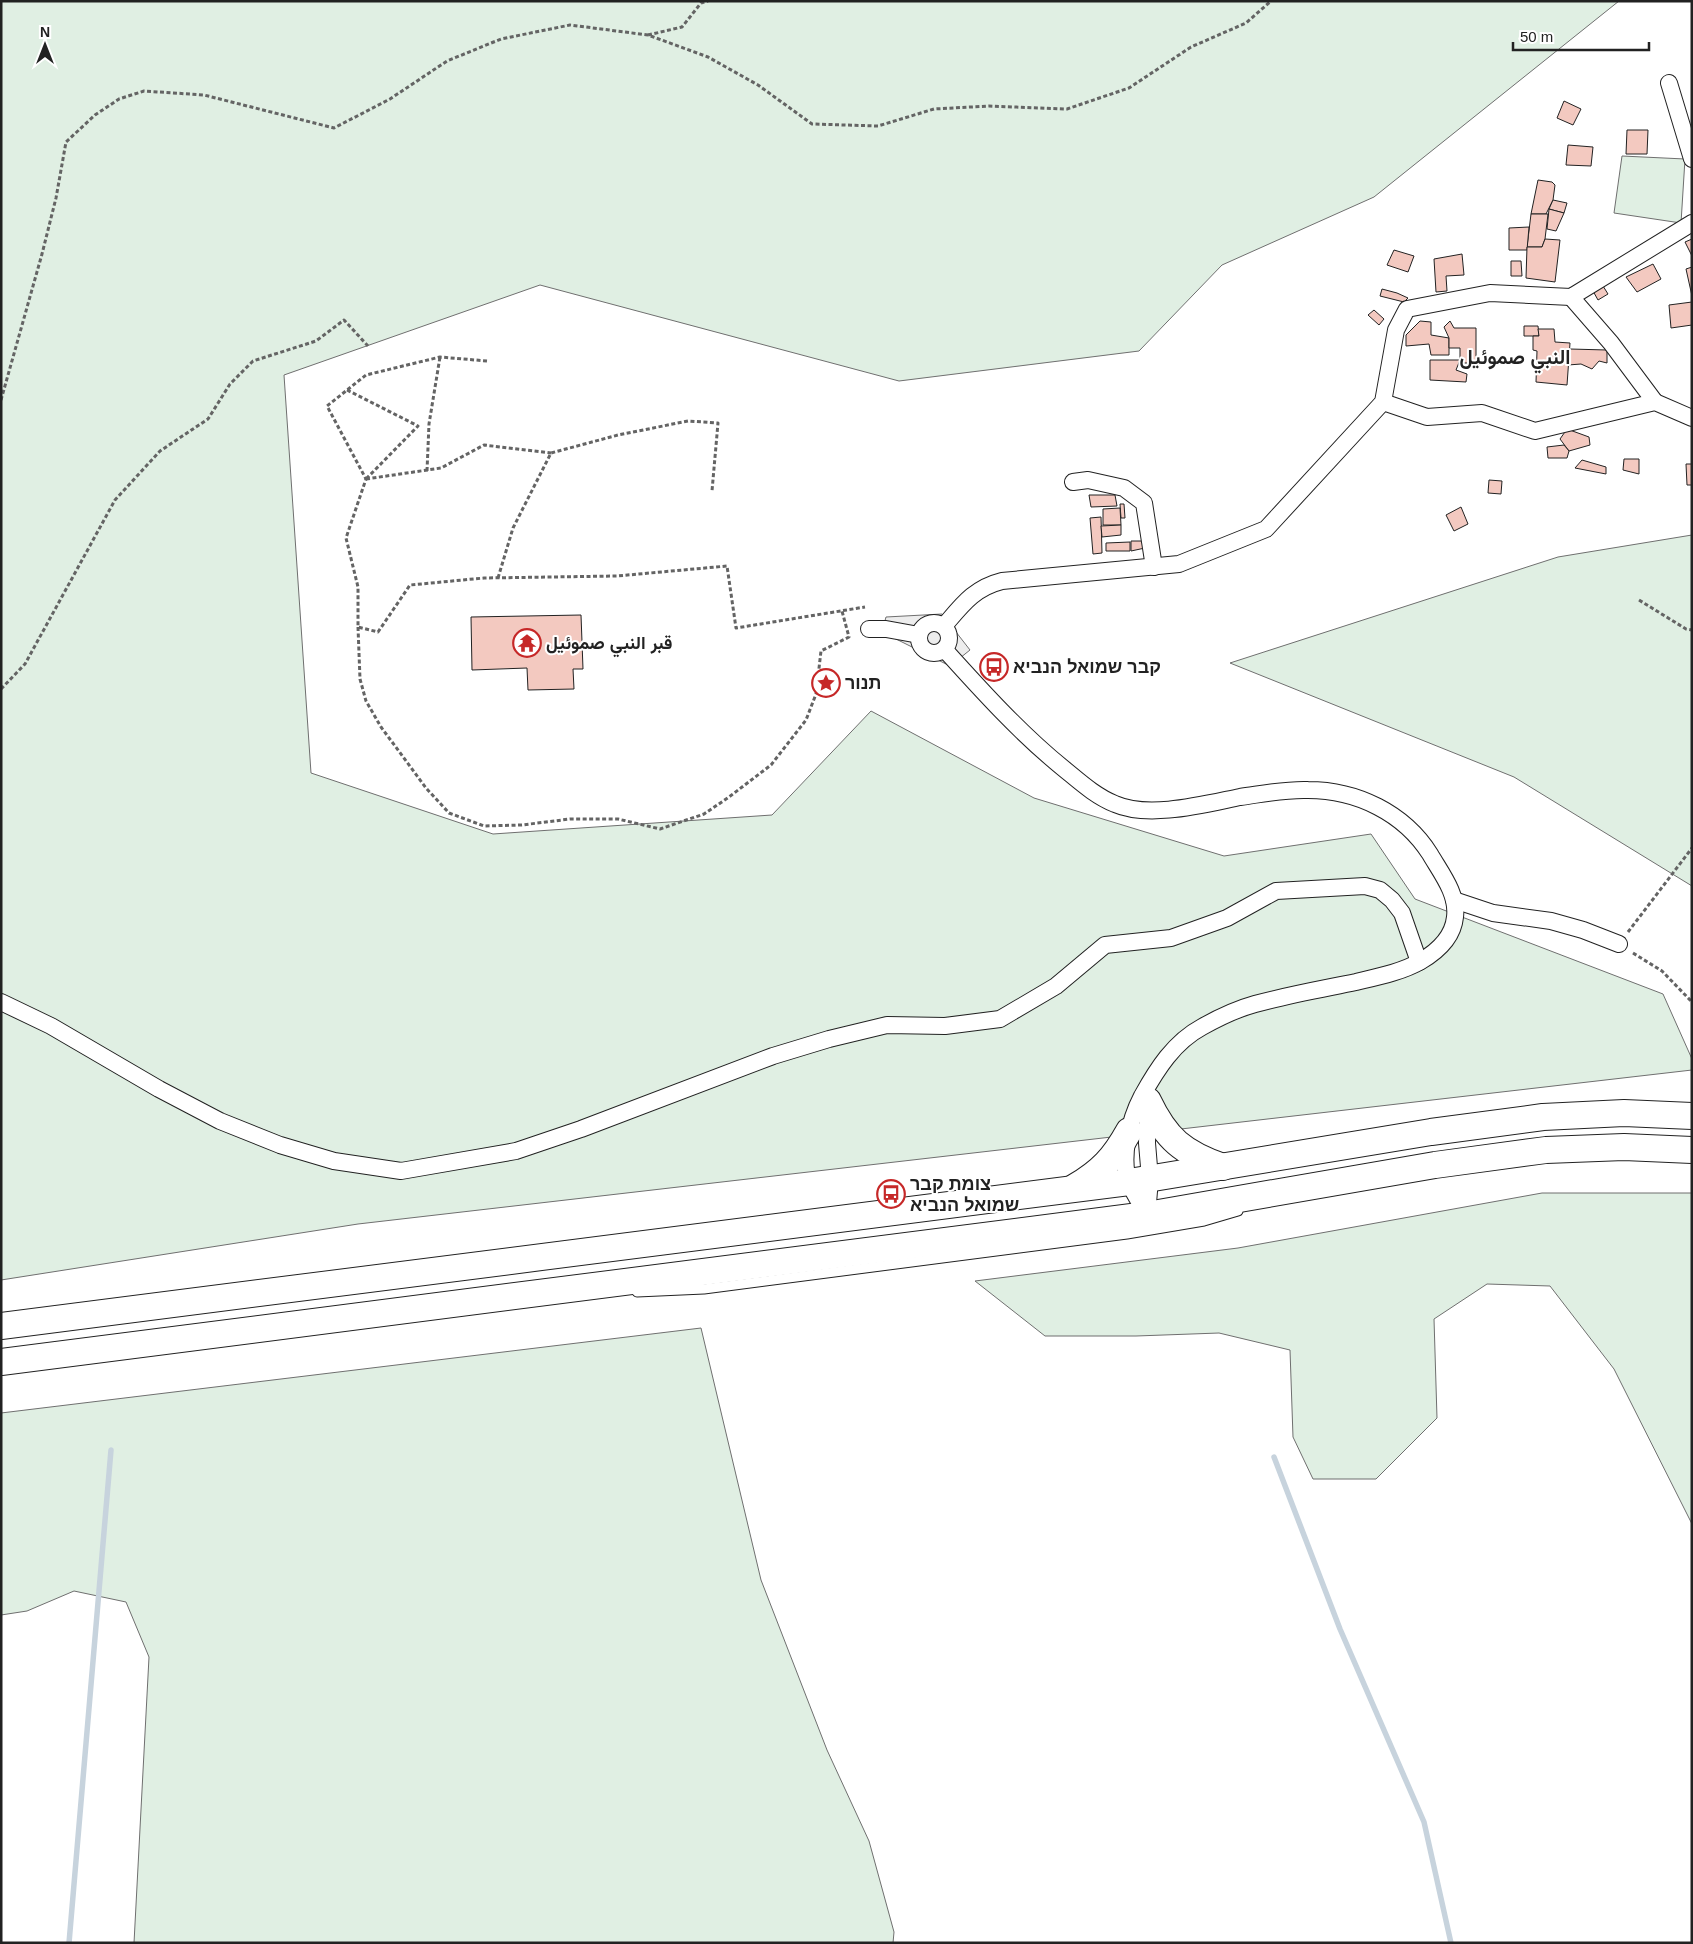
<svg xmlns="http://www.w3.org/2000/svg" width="1693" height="1944" font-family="Helvetica,Vazirmatn,'Noto Sans Hebrew',sans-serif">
<rect width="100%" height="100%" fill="#fff"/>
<!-- green -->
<g fill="#e0efe3" stroke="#6f6f6f">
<path d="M1 1H1619L1374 197 1222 265 1139 351 899 381 540 285 284 375 311 773 493 834 772 815 871 711 1034 798 1224 856 1371 834 1415 899 1663 994 1692 1059V1070L358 1224 1 1280Z"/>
<path d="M1622 156 1685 159 1681 223 1614 213Z"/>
<path d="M1692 535V886L1514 777 1230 663 1558 557Z"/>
<path d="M1542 1193H1692V1524L1614 1369 1550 1286 1487 1284 1434 1319 1437 1418 1376 1479H1313L1293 1437 1290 1350 1219 1333 1136 1336H1045L975 1281 1238 1248Z"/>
<path d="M701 1328 761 1580 827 1750 869 1841 894 1932 893 1943H134L149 1657 126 1602 74 1591 27 1611 1 1615V1413Z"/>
</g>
<!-- parking -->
<path fill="#ededed" stroke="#6f6f6f" d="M942 614 970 650 950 666 882 632 886 617Z"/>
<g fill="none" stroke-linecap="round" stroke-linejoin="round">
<!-- stream -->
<g stroke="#c7d3dd" stroke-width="5.5">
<path d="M1274 1457 1340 1629 1424 1822 1451 1943"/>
<path d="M69 1943 111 1450"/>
</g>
</g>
<!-- building -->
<g fill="#f3c9c0" stroke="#222">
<path d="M1564 101 1581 109 1573 125 1557 118Z"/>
<path d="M1627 130H1648L1647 154H1626Z"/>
<path d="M1568 145 1593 147 1591 166 1566 165Z"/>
<path d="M1538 180 1552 182 1555 185 1553 200 1546 214H1531Z"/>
<path d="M1553 200 1567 203 1564 213 1549 209Z"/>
<path d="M1549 209 1564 213 1556 231 1547 229Z"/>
<path d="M1531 214H1548L1545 239 1542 247H1527Z"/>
<path d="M1529 227 1527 250H1509V228Z"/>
<path d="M1545 239 1560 240 1555 282 1526 278 1527 247H1542Z"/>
<path d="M1692 239V256L1685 242Z"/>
<path d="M1394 250 1414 256 1408 272 1387 265Z"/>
<path d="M1462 254 1464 275 1446 276 1447 291 1436 292 1434 259Z"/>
<path d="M1511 261H1521L1522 276H1511Z"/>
<path d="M1653 264 1661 279 1637 292 1626 277Z"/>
<path d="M1692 267V296L1686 269Z"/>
<path d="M1603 286 1608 294 1598 300 1593 291Z"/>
<path d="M1382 289 1397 293 1408 298 1404 302 1380 296Z"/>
<path d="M1692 302V325L1671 328 1669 305Z"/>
<path d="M1374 310 1384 319 1379 325 1368 315Z"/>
<path d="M1420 321 1431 322V335L1449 338V355H1431L1429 344 1406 346V335Z"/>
<path d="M1450 321 1454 328H1476V363H1460V348H1449V338L1444 327Z"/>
<path d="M1524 326H1538L1539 336H1524Z"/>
<path d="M1538 329H1554L1555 342 1570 343 1567 385 1536 382 1537 351 1533 350V336H1539Z"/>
<path d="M1570 349 1607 350V363L1599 361 1592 369 1581 364 1568 365Z"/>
<path d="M1430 360H1460L1456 370 1467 374 1466 382 1430 380Z"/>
<path d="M1567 429 1589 437 1590 445 1569 451 1560 439Z"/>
<path d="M1564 445 1569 451 1567 458H1548L1547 447Z"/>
<path d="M1624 459H1639V474L1623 470Z"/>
<path d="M1582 460 1606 467V474L1575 468Z"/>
<path d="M1686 464H1692V485H1687Z"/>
<path d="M1489 480 1502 481 1501 494 1488 493Z"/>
<path d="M1089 495H1115L1117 506 1091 507Z"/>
<path d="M1120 504H1124L1125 518H1121Z"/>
<path d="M1461 507 1468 524 1454 531 1446 515Z"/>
<path d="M1120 508 1121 525H1103V509Z"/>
<path d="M1101 517 1102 553 1093 554 1090 518Z"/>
<path d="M1121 525V535L1102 537 1101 526Z"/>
<path d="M1131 541H1144L1145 548 1131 551Z"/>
<path d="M1130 542V551H1106V543Z"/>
<path d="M581 615 583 669H573L574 689 528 690 527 668 472 670 471 617Z"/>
</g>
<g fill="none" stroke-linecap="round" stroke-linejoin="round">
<defs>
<path id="lane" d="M637 1292 704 1289 1127 1234 1204 1221 1238 1211"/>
<g id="street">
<path d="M1669 83 1692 159"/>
<path d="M1571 297 1611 343 1655 402"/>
<path d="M1383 402 1427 417 1482 413 1535 431 1655 402 1692 418"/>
<path d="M1073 482 1088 480 1124 488 1144 503 1154 567"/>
<circle cx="934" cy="638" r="15"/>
<path d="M944 626C962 605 974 588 1002 581L1179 564 1266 529 1383 402 1396 330 1407 309 1490 293 1571 297 1692 223"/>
<path d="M869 629H886L919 635"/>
<path d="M945 650C982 691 1020 733 1063 768 1079 781 1095 796 1115 804 1149 819 1205 804 1240 797 1262 794 1286 789 1308 790 1357 790 1404 813 1430 854 1441 873 1458 894 1455 917 1453 937 1438 951 1421 961 1402 972 1377 977 1356 982 1322 989 1288 995 1255 1004 1237 1009 1218 1018 1202 1027 1174 1042 1157 1069 1142 1096 1130 1119 1119 1159 1130 1185 1135 1195 1141 1205 1147 1215"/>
<path d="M1454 900 1493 913 1551 921 1583 930 1619 944"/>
<path d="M1 1002 51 1026 159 1089 220 1121 280 1145 334 1161 401 1171 516 1151 581 1129 773 1056 829 1039 887 1025 945 1026 1000 1019 1056 986 1105 945 1171 938 1227 918 1276 891 1365 886 1380 890 1392 900 1402 913 1419 962"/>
<path d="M1147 1215 1150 1179 1147 1143 1148 1105"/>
</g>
<g id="primary">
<path d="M1148 1101C1166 1139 1183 1153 1223 1167"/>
<path d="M1075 1187C1101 1172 1114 1158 1129 1131"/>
<path d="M1 1326 1129 1182 1431 1132 1543 1117 1624 1113 1692 1116"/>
<path d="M1 1362 1147 1215 1435 1165 1546 1150 1624 1147 1692 1150"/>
</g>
</defs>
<!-- lane casing -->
<use href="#lane" stroke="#222" stroke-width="11"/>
<!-- street casing -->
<use href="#street" stroke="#222" stroke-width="18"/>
<!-- primary casing -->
<use href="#primary" stroke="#222" stroke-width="28"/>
<!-- path -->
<g stroke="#646464" stroke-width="3" stroke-dasharray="4 2.5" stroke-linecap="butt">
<path d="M648 35 682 27 701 3 708 1"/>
<path d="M487 361 440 357 366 375 327 406 366 479 346 538 358 587V627L378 632 410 585 484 578 617 576 727 566 736 628 865 607"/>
<path d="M347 390 418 426 367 478"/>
<path d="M1 400 42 254 56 198 66 142 95 115 119 99 144 91 204 95 334 128 390 99 447 61 501 39 570 25 648 35 708 57 758 85 812 124 878 126 934 109 989 106 1067 109 1129 88 1191 47 1246 23 1271 1"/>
<path d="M427 471 429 424 440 357"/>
<path d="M366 479 441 468 484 445 551 453"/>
<path d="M498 578 513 528 551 453 618 435 688 421 718 423 712 491"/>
<path d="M1639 600 1686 629 1692 630"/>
<path d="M358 627 360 679 366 701 381 727 426 788 449 813 484 826 522 825 570 819H618L660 829 704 814 729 797 771 765 806 720 816 694 821 651 849 637 842 611"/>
<path d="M1 689 25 664 115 500 160 451 208 419 230 384 253 361 316 341 344 320 368 346"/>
<path d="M1628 932 1692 848"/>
<path d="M1633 953 1662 971 1692 1002"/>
</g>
<!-- lane -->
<use href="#lane" stroke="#fff" stroke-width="9"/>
<!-- street -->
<use href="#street" stroke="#fff" stroke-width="16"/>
<!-- primary -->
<use href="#primary" stroke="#fff" stroke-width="26"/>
</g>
<!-- icons -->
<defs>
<symbol id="temple-ring" viewBox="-11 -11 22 22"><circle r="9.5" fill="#fff" stroke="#c62828" stroke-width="1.5"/><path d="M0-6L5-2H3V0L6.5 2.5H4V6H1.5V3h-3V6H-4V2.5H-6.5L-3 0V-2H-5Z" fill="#c62828"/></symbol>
<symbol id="bus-ring" viewBox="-11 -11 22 22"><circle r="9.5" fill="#fff" stroke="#c62828" stroke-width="1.5"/><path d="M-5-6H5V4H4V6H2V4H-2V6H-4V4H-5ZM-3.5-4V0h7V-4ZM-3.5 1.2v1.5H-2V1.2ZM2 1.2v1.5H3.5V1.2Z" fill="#c62828"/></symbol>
<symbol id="sight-ring" viewBox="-11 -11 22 22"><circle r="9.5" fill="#fff" stroke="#c62828" stroke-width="1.5"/><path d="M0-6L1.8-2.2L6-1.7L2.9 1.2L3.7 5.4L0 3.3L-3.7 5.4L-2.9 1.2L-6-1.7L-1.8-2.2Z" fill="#c62828"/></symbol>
</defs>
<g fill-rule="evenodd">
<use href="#temple-ring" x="511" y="627" width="32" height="32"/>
<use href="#bus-ring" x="978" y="651" width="32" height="32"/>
<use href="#sight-ring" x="810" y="667" width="32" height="32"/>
<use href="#bus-ring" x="875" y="1178" width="32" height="32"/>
</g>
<g text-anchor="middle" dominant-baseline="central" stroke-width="4" stroke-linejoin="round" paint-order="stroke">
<!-- poi labels -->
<g font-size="18" font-weight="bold" fill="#222" stroke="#fff" text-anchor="start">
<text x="546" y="643">قبر النبي صموئيل</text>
<text x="1013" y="667">קבר שמואל הנביא</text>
<text x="845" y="683">תנור</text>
<text x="910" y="1184">צומת קבר<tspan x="910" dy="21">שמואל הנביא</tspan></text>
</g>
<!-- quarter labels -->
<g font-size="20" font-weight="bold" fill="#222" stroke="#fff">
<text x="1515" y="357">النبي صموئيل</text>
</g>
</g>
<!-- border -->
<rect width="1693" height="1944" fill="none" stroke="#222222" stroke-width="5"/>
<!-- north arrow -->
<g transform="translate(45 45)" stroke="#ffffff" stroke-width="4" paint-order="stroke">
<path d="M0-4L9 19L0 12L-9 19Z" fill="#222222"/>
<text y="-8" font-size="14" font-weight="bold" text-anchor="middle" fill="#222222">N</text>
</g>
<!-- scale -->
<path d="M1513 42v8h136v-8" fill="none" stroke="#222222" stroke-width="2.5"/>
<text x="1520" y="42" font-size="15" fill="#222222" stroke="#ffffff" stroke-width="4" paint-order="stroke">50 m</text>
</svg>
